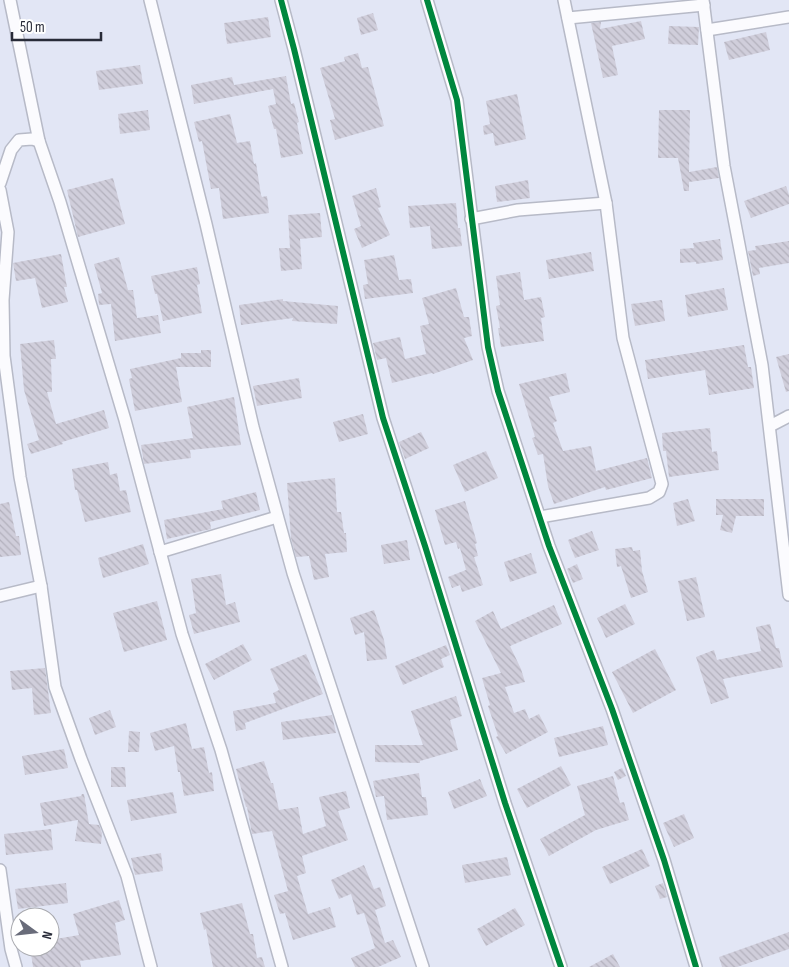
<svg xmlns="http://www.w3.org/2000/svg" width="789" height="967" font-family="'Sofia Sans Condensed',sans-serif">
<defs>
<pattern id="building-back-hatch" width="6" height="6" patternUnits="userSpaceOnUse" patternTransform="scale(1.25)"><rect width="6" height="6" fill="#d0cedb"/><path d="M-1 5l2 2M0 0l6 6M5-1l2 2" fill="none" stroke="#b3b1bd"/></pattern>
</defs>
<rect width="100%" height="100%" fill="#e2e6f5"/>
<!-- building -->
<g fill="url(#building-back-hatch)">
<path d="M373 13 378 30 361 35 357 18Z"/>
<path d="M268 17 271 37 227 44 224 23Z"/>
<path d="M641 21 645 39 612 46 618 75 603 78 591 23 601 22 600 29Z"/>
<path d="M669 26 699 27 698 45 668 44Z"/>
<path d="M766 32 770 50 729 60 724 42Z"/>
<path d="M358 53 362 68 368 67 384 126 335 140 330 120 335 119 320 68 345 61 344 57Z"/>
<path d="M140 65 143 84 99 90 96 71Z"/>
<path d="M286 76 291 104 294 103 299 122 297 123 303 154 281 158 276 129H274L268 106 276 104 273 89 194 104 191 85 232 77 234 85Z"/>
<path d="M517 94 526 139 495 146 493 133 484 135 483 126 490 124 486 101Z"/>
<path d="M148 110 150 130 120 134 118 114Z"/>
<path d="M659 110H690L689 172 717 167 719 178 689 182V191H684L678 158H658Z"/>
<path d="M230 114 237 143 250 141 254 164 256 163 261 195 262 197 267 196 269 213 223 219 219 188 211 189 202 141 199 142 194 122Z"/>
<path d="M113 178 125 224 78 237 67 190Z"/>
<path d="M528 180 530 198 497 202 495 186Z"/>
<path d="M786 186 789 195V204L751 218 744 201Z"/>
<path d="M376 188 381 207 378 208 390 235 362 248 354 229 361 226 352 196Z"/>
<path d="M456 203 458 228H460L462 246 432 249 430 226 410 228 408 206Z"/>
<path d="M320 213 322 237 300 239 302 269 281 271 279 248H290L288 215Z"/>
<path d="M720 239 723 260 696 264V262L680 263V249L694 248 693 243Z"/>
<path d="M789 241V263L759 268 760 274 753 276 748 251 756 250 755 246Z"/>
<path d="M591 252 594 271 549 279 546 260Z"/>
<path d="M61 254 67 287H64L68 302 42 308 35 278 16 281 13 263Z"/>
<path d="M394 255 399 280 411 279 413 293 365 299 363 285 368 284 364 260Z"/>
<path d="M119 257 128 290H133L137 318 158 315 161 333 115 341 111 304 99 305 98 294 102 293 94 264Z"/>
<path d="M197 267 200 284 197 285 202 313 163 321 157 294H155L151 276Z"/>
<path d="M520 272 524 300 541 297 545 317 541 318 544 341 501 347 498 328H500L496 306 500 305 496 276Z"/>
<path d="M456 288 464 317H469L472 336 464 338 473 360 433 374 432 373 392 383 386 358 377 360 373 343 400 337 405 359 426 354 420 326 429 324 422 298Z"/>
<path d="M724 288 728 310 688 317 685 295Z"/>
<path d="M283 299V301L338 306 337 324 292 321 293 318 241 325 239 305Z"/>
<path d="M662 300 665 321 635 326 631 304Z"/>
<path d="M54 340 56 359H51L52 392H47L56 424 104 410 109 428 62 442 63 444 31 454 27 444 39 440 24 390 20 344Z"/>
<path d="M744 345 748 367H751L754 388 709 395 705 370 648 379 645 360Z"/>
<path d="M201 350H211V367H176L182 402 135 411 129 379 132 378 130 369 181 358V353H201Z"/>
<path d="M789 354V391L786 392 776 357Z"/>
<path d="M566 373 570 392 549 397 557 421 553 423 563 451 591 446 596 471 647 458 652 478 606 490 605 487 554 504 548 486 543 454 538 455 532 438 535 437 519 384Z"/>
<path d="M299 378 302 398 257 406 253 386Z"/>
<path d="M234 397 241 445 190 450 191 458 144 464 141 445 193 438 187 407Z"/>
<path d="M363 414 368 434 339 442 333 422Z"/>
<path d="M710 428 712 452 717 451 719 470 669 477 666 451H663L662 433Z"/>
<path d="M421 432 429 448 405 459 399 442Z"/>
<path d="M486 451 498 478 465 492 453 465Z"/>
<path d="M108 462 110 475 117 473 120 491 126 490 131 512 85 522 77 490H75L72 469Z"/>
<path d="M335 478 337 512H341L344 533H346L347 552 325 554 329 577 314 580 309 556 296 557 291 538 287 483Z"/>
<path d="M256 492 260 510 210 522 211 529 167 539 164 520 223 509 221 501Z"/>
<path d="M688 499 695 521 677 526 673 503Z"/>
<path d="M716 499H764V516H736L732 533 720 530 723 515H716Z"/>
<path d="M465 501 477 543 475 544 478 556 474 557 483 585 462 592 460 585 452 588 448 577 466 570 460 548 458 549 456 542 445 545 435 510Z"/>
<path d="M9 502 16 536H19L21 555 0 557V504Z"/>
<path d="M592 531 599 550 575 558 568 540Z"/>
<path d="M407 540 410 560 384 564 381 545Z"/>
<path d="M143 544 149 564 103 578 98 558Z"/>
<path d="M632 547 633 551 640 550 642 571 648 592 631 598 621 566 617 567 615 549Z"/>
<path d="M531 553 537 573 510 582 504 562Z"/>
<path d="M577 564 583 579 573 583 567 569Z"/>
<path d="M221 574 226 605 235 602 240 622 194 634 189 615 196 613 191 579Z"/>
<path d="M696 577 705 617 687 621 678 581Z"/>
<path d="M157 601 167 640 124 652 113 613Z"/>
<path d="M625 604 635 624 606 638 597 618Z"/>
<path d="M554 605 562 624 510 646 521 669 525 682 505 687 514 713 525 709 529 719 539 714 548 732 506 754 496 737 498 736 488 706 490 705 482 678 501 673 475 621 493 611 501 629Z"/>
<path d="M374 610 384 640 387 659 367 661 364 632 355 635 350 618Z"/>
<path d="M770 624 776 648H779L783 667 723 679 729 698 711 704 696 657 714 650 717 660 761 651 756 627Z"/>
<path d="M243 644 252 660 214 680 205 664Z"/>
<path d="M446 645 450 655 441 659 444 667 403 685 395 666Z"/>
<path d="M655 649 676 690 633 713 612 672Z"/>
<path d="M306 654 323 694 245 723 246 729 236 731 233 711 276 703 273 693 279 690 270 669Z"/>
<path d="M45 668 51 713 34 715 32 688 12 690 10 671Z"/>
<path d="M456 696 462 716 450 720 458 750 420 761V763L375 762V745H423L411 711Z"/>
<path d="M110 710 116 727 95 735 89 718Z"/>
<path d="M332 715 336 733 283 740 281 722Z"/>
<path d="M186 723 192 749 204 747 209 773 212 772 214 791 184 796 180 772H178L174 746 155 751 150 733Z"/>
<path d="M603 726 608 745 559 757 554 738Z"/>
<path d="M129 731 140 732 139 752H128Z"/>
<path d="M64 749 68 768 25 775 22 756Z"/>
<path d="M264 761 271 783H273L279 810 298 807 303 834 326 826 319 797 346 791 350 808 338 811 348 840 302 856 306 873 297 876 308 914 330 907 336 927 293 940 285 913 280 914 274 895 288 891 272 831 252 834 247 807H246L236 769Z"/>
<path d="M561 766 571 785 527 808 517 789Z"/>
<path d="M111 767H125L126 787H111Z"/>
<path d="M622 768 626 776 618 780 614 772Z"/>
<path d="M419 773 422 797H426L428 815 387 820 384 796 376 797 373 781Z"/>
<path d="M613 776 620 803 624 802 629 820 596 830 549 856 540 839 585 815 577 786Z"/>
<path d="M480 779 487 796 454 809 448 792Z"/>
<path d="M173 792 177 813 131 821 127 800Z"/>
<path d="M82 794H84L89 824 99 825 102 833 101 844 75 841 78 820 44 826 40 803 81 796Z"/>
<path d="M684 814 694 838 674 847 663 823Z"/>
<path d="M51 829 53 850 6 855 4 834Z"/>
<path d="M642 849 650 866 610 884 602 867Z"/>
<path d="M161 853 163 871 135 875 131 858Z"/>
<path d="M507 857 511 875 465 883 462 865Z"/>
<path d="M364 865 374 889 380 887 386 906 375 910 385 943 393 940 401 957 378 967H355L351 958 375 948 364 913 357 915 351 894 339 899 331 880Z"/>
<path d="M66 883 68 903 18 909 15 889Z"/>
<path d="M663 883 667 897 660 899 655 886Z"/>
<path d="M119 900 125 920 115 923 121 955 80 961 81 967H33L30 947H50V940L79 935 73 914Z"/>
<path d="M242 903 250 934H253L257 958 262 957 265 967H213L206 929 204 930 200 913Z"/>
<path d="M515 908 525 925 486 946 477 929Z"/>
<path d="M789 932V949L737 967H722L719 957Z"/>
<path d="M613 954 620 967H589Z"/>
</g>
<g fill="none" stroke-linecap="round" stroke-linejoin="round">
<defs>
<g id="street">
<path d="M10 0 39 141 60 202 125 420 182 634 221 750 282 967"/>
<path d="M150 0 206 224 253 427 293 573 423 967"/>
<path d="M281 0 294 49 383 418 425 546 505 803 561 967"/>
<path d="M427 0 457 100 488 347 498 391 549 546 612 709 664 860 696 967"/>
<path d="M703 0 724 166 762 365 789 595"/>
<path d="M568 18 704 5"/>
<path d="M707 30 789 17"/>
<path d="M0 183 11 150 19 140 32 139 39 141"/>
<path d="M0 190 8 232 3 300 4 356 20 477 41 586 55 687 81 759 127 876 151 967"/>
<path d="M471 219 518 210 606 203"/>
<path d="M770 426 789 416"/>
<path d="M540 517 649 498 659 492 662 484 623 338 606 203 564 0"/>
<path d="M160 552 277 517"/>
<path d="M0 596 41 586"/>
<path d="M0 870 11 949 16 967"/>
</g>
</defs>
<!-- street casing -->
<use href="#street" stroke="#b7bac7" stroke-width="14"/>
<!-- street -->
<use href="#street" stroke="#fbfbfe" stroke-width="11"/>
<defs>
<g id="cycleway">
<path d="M281 0 294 49 383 418 425 546 505 803 561 967"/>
<path d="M427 0 457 100 488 347 498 391 549 546 612 709 664 860 696 967"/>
</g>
</defs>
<!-- cycleway casing -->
<use href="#cycleway" stroke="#fff" stroke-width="9"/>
<!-- cycleway -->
<use href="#cycleway" stroke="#00873e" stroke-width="6"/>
</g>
<!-- north arrow -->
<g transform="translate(35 932) rotate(105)"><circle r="24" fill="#ffffff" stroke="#a9aaaf"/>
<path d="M0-4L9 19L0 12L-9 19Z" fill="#696c7a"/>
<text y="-8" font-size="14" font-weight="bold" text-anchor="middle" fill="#282b38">N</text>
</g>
<!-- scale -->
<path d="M12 32v8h89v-8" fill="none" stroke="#282b38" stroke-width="2.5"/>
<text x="20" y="32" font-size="15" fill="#282b38" stroke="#ffffff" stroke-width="4" paint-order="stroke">50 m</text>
</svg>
